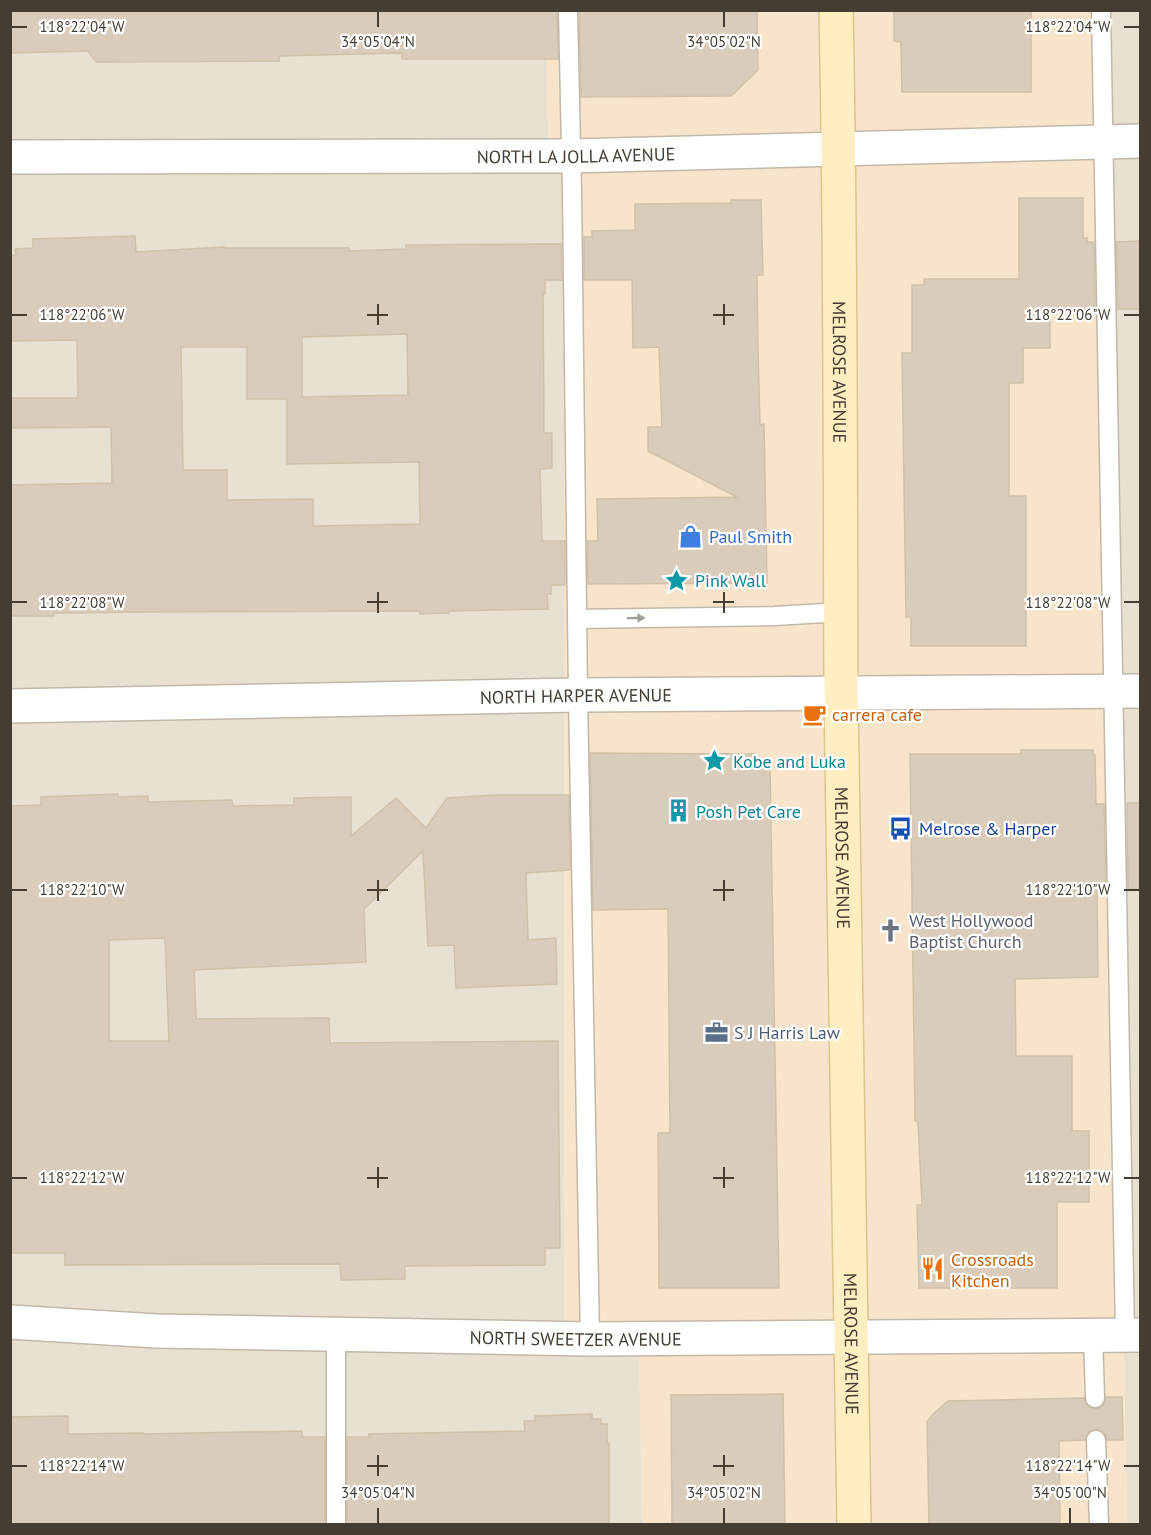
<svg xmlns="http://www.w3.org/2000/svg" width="1151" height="1535" font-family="'PT Sans',sans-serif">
<rect width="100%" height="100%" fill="#f3eee2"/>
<!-- residential -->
<g fill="#e8e0d0">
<path d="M10 11H546L564 153 639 1341 642 1524H11Z"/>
<path d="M1101 11H1140V1524H1127Z"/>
</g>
<!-- commercial -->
<path fill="#f8e4ca" d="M546 11H1101L1127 1524H642L639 1341 564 1344V154L548 155Z"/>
<!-- building -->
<g fill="#d9ccba" stroke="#d1c1a9" stroke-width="1.5" fill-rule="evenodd">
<path d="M10 10H557L558 59H402V53L279 56V61L96 62 88 51 10 53Z"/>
<path d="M579 10H757L758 70 731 96 581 97Z"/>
<path d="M894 10H1031V92H902L901 42 894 41Z"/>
<path d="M1019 198H1083V238H1087V242H1094L1095 309H1050V348H1023V383H1009V496H1026V646H911V617H906L902 353H912V285H924V279H1019Z"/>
<path d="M731 200H761L763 275H757L758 347 760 425 764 424 767 583 588 584 587 541H598L597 499 737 497 648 451V427H662L659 347 633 348 632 280H584V237H592V231L635 230V204L731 203Z"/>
<path d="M135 236 136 252 224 247V248H349V251L406 249V245L561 244 562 280H545V294H543L544 433H552V468L540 469 542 541H565V585H551V594H547L548 609 449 611V613L420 614V611L142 612 54 613V616H10V485L112 483 111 427 10 428V398H78L77 340 10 341V256L16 255 15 249 33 248V239ZM407 334 408 395 302 397V337ZM181 347H247V399H287V464L419 462 420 524 313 526V499L227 500V470H183Z"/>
<path d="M1140 241V309H1118L1116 242Z"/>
<path d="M1021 750H1093V754L1095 755 1096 804H1104L1106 889H1097L1098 977 1015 979 1016 1056H1072V1131H1089V1202H1057V1288H919L917 1205H922L918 1122 915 1121 910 754H1021Z"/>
<path d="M590 753 755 754 770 767 779 1288H659L658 1133H670L668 909 593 910Z"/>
<path d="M118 794V797L148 796V802L232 800 233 806 294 805V798L351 797V836L396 798 426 828 447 798 495 795H569L570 870 526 873 528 940 556 938 557 984 456 988 454 945 428 946 423 851 364 909 366 962 194 970 196 1019 329 1018 330 1043 558 1041 560 1248H545V1265L405 1266V1279L341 1280 340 1264 65 1265V1253H10V806L41 805V797ZM165 938 169 1041H109V940Z"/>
<path d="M1127 803H1140V889H1128Z"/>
<path d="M783 1394 785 1524H672L671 1395Z"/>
<path d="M1106 1397H1122L1123 1440H1107L1105 1434 1096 1429 1090 1431 1085 1440 1059 1441 1060 1524H929L927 1422 933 1414 948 1401 1084 1398 1086 1404 1095 1409 1101 1407Z"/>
<path d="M592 1414V1419H601V1424H607V1443H609V1524H347V1437H369V1434L525 1431 524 1421H535V1416Z"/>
<path d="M68 1416V1434L143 1433V1434L302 1431V1437H325V1524H10V1417Z"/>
</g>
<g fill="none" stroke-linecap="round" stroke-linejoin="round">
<defs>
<g id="lane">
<path d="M568 10 572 192 578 695 590 1339"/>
<path d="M1101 10 1125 1335"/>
<path d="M577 619 775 616 841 612"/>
<path d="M336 1334V1524"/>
<path d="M1093 1335 1095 1398"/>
<path d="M1096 1440 1099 1524"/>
</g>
<g id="street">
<path id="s1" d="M10 157 572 156 1140 141"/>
<path id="s2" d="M10 706 578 695 1140 691"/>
<path id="s3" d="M10 1322 157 1331 590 1339 1140 1335"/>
</g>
<g id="secondary">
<path id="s4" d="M836 10C841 239 840 467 841 695 843 972 852 1248 854 1524"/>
</g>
</defs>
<!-- lane casing -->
<use href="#lane" stroke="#c2b8a7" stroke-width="21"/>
<!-- street casing -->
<use href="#street" stroke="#c2b8a7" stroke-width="36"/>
<!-- secondary casing -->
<use href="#secondary" stroke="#dbc58f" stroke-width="36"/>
<!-- lane -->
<use href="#lane" stroke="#fff" stroke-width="18"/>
<!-- street -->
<use href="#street" stroke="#fff" stroke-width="33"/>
<!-- secondary -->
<use href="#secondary" stroke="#ffeec1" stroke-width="33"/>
</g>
<!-- one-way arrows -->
<defs><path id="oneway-solid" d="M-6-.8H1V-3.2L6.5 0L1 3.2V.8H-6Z" transform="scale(1.5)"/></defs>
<use fill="#a29e98" href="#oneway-solid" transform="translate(636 618) rotate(-1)"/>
<!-- ticks -->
<path fill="none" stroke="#453d32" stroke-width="2" d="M378 12V27M724 12V27M12 27H27M1124 27H1139M378 304V325M724 304V325M12 315H27M367 315H388M713 315H734M1124 315H1139M378 592V613M724 592V613M12 602H27M367 602H388M713 602H734M1124 602H1139M378 880V901M724 880V901M12 890H27M367 890H388M713 890H734M1124 890H1139M378 1167V1188M724 1167V1188M12 1178H27M367 1178H388M713 1178H734M1124 1178H1139M378 1455V1476M724 1455V1476M12 1466H27M367 1466H388M713 1466H734M1124 1466H1139M378 1508V1523M724 1508V1523M1070 1508V1523"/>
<!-- icons -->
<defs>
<symbol id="shop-bare" viewBox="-9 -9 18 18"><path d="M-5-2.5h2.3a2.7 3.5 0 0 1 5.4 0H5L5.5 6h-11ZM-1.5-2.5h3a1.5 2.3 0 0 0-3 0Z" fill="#3f7fe0" stroke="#fff" stroke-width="2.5" paint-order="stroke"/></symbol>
<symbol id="sight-bare" viewBox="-9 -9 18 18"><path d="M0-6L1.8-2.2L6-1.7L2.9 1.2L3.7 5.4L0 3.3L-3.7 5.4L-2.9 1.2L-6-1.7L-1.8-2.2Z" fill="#0f9aa8" stroke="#fff" stroke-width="2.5" paint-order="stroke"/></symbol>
<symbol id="cafe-bare" viewBox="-9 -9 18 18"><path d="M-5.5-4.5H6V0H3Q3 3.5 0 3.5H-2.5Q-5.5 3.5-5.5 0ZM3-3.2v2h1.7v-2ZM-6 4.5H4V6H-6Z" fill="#e8710a" stroke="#fff" stroke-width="2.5" paint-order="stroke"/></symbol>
<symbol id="building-bare" viewBox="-9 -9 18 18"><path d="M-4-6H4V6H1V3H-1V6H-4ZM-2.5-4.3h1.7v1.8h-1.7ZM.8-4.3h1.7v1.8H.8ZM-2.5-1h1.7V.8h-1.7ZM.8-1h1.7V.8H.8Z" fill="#0f9aa8" stroke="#fff" stroke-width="2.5" paint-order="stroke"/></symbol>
<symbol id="bus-bare" viewBox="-9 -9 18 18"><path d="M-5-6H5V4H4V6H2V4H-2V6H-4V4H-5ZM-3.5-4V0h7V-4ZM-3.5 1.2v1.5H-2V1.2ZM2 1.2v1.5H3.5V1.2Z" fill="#1a4fb4" stroke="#fff" stroke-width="2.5" paint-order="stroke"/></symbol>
<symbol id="church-bare" viewBox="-9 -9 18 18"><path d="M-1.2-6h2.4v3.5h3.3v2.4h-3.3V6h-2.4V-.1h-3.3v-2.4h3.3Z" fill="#6b7280" stroke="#fff" stroke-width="2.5" paint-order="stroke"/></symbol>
<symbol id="office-bare" viewBox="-9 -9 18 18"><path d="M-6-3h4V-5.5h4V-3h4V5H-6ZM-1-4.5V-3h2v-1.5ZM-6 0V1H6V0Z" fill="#5c6f8a" stroke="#fff" stroke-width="2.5" paint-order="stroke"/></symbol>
<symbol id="restaurant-bare" viewBox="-9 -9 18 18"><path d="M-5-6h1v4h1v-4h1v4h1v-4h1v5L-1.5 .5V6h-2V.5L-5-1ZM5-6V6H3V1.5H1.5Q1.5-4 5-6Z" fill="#e8710a" stroke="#fff" stroke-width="2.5" paint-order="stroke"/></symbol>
</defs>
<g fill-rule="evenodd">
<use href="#shop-bare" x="674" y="520" width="33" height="33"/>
<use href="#sight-bare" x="660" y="564" width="33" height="33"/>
<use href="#cafe-bare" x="798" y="698" width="33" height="33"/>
<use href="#sight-bare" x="698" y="744" width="33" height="33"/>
<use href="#building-bare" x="662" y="794" width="33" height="33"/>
<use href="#bus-bare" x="884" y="812" width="33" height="33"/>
<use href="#church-bare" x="874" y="914" width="33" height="33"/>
<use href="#office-bare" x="700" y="1016" width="33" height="33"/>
<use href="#restaurant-bare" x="916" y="1252" width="33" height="33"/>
</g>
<g text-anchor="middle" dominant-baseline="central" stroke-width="4.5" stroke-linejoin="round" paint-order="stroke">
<!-- street labels -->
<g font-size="18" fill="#453d32" stroke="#fff">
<text stroke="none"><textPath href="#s1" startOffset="566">NORTH LA JOLLA AVENUE</textPath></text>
<text stroke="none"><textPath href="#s4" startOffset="362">MELROSE AVENUE</textPath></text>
<text stroke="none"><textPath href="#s2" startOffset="566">NORTH HARPER AVENUE</textPath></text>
<text stroke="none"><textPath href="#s4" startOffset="848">MELROSE AVENUE</textPath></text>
<text stroke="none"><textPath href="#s3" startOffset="566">NORTH SWEETZER AVENUE</textPath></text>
<text stroke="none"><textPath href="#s4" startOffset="1334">MELROSE AVENUE</textPath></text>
</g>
<!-- shop labels -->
<g font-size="18" fill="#366cbe" stroke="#fff" text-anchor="start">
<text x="709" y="536">Paul Smith</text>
</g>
<!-- culture labels -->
<g font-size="18" fill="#0d838f" stroke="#fff" text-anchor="start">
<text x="695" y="580">Pink Wall</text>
<text x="733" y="761">Kobe and Luka</text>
<text x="696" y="811">Posh Pet Care</text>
</g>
<!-- food labels -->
<g font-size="18" fill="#c56008" stroke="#fff" text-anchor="start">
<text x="832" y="714">carrera cafe</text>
<text x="951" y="1259">Crossroads<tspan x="951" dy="21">Kitchen</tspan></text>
</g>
<!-- transit labels -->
<g font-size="18" fill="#164399" stroke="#fff" text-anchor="start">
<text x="919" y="828">Melrose &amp; Harper</text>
</g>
<!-- worship labels -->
<g font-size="18" fill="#5b616d" stroke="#fff" text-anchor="start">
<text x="909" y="920">West Hollywood<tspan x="909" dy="21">Baptist Church</tspan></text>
</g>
<!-- service labels -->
<g font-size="18" fill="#4e5e75" stroke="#fff" text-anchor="start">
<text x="734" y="1032">S J Harris Law</text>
</g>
</g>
<g font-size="15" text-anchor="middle" fill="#453d32" stroke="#fff" stroke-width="4.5" stroke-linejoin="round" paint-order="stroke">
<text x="1068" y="32">118°22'04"W</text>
<text x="82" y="32">118°22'04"W</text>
<text x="378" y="47">34°05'04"N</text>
<text x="724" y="47">34°05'02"N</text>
<text x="1068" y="320">118°22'06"W</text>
<text x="82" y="320">118°22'06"W</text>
<text x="1068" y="608">118°22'08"W</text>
<text x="82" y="608">118°22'08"W</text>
<text x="1068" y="895">118°22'10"W</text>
<text x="82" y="895">118°22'10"W</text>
<text x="1068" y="1183">118°22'12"W</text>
<text x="82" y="1183">118°22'12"W</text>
<text x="82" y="1471">118°22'14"W</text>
<text x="1068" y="1471">118°22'14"W</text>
<text x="378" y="1498">34°05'04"N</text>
<text x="724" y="1498">34°05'02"N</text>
<text x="1070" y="1498">34°05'00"N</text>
</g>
<!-- border -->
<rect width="1151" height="1535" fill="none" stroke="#453d32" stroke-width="24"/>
</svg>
